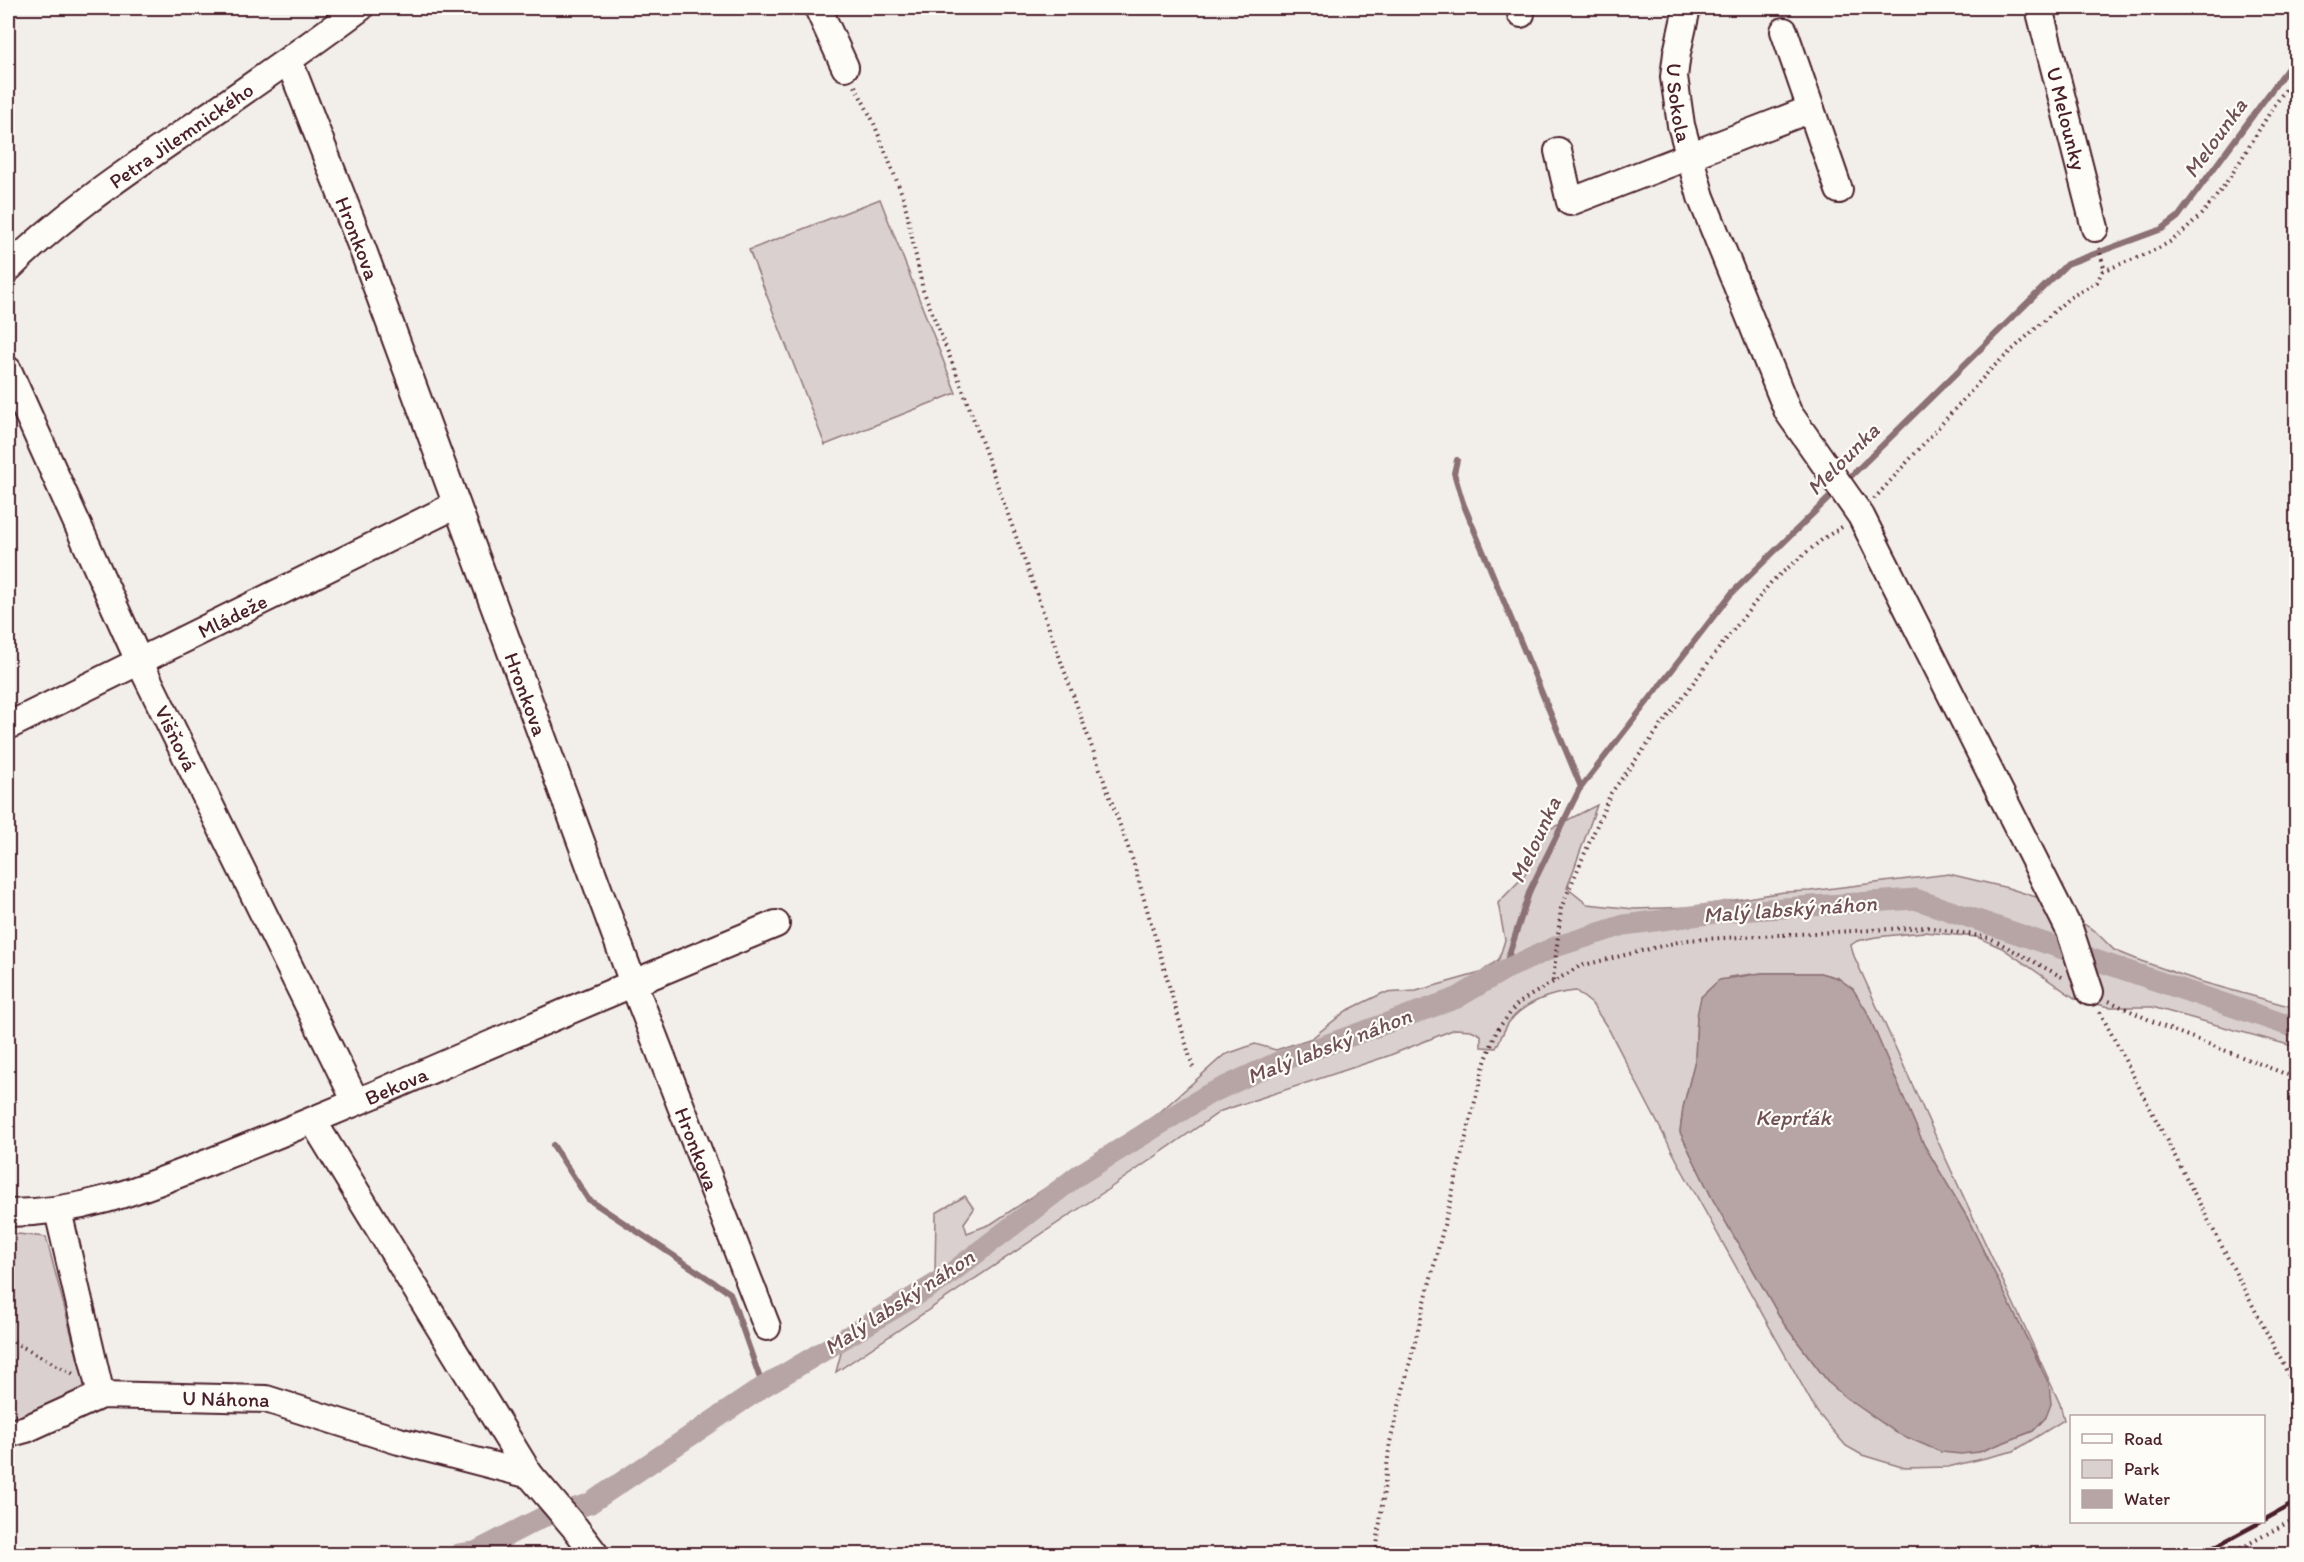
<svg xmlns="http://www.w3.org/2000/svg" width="2304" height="1562" font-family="Itim,sans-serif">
<rect width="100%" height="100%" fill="#f2efeb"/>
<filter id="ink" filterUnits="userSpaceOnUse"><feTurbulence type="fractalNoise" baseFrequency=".0167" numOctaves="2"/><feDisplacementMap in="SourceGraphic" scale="12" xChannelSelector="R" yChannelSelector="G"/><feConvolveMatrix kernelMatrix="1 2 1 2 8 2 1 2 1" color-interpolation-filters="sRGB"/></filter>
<g filter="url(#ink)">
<!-- green -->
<g fill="#d9d0cf" stroke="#92787d" stroke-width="1.5" fill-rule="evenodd">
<path d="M880 199 956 393 825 445 749 250Z"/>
<path d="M1597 805 1567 888 1587 904 1635 909 1692 907 1784 892 1810 891 1949 874 2008 888 2039 898 2094 930 2114 950 2141 961 2202 982 2296 1008V1047L2152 1007H2109L2076 999 2002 948 1977 937 1924 932 1876 937 1857 941 1851 945 1854 956 1945 1157 2031 1341 2060 1404 2064 1420 2014 1451 1948 1467 1905 1468 1862 1455 1846 1446 1817 1412 1682 1170 1609 1030 1592 1004 1576 991C1551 993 1525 1002 1509 1022 1504 1030 1500 1040 1496 1048L1481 1047V1035L1471 1030 1455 1029 1388 1056 1221 1111 1110 1188 836 1372 848 1326 935 1273 936 1213 965 1196 974 1209 964 1223 967 1233 991 1224 1160 1112 1224 1055 1255 1044 1276 1050 1312 1038 1346 1011 1383 993 1416 991 1480 973 1499 959 1505 940 1498 903 1524 876 1544 832ZM1762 973H1820L1838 978 1852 989 1866 1010 1924 1145 1967 1217 2001 1290 2040 1363 2046 1417 2033 1431 1979 1452 1897 1433 1829 1383 1784 1324 1712 1198 1680 1132 1683 1108 1695 1060 1697 1016 1729 977Z"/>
<path d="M8 1233 46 1237 86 1390 8 1423Z"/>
</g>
<!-- water -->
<path fill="#b7a5a6" stroke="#8b6f75" stroke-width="1.5" d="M1762 973H1820L1838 978 1853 989 1866 1010 1924 1145 1967 1217 2049 1384 2051 1404 2046 1417 2033 1431 1979 1452 1961 1454 1941 1452 1897 1433 1845 1397 1829 1383 1784 1324 1712 1198 1680 1132 1683 1108 1695 1060 1697 1016 1701 997 1719 980Z"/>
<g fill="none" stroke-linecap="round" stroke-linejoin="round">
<!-- stream -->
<g stroke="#8b6f75" stroke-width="6">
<path d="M1457 460 1454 473 1463 503 1581 787"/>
<path d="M1845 482 2067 264 2162 229 2178 217 2296 57"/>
<path d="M1504 970 1530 890 1579 790 1731 594 1835 492"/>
<path d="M553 1145 588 1199 730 1293 763 1387"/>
</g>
<!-- canal -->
<path stroke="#b7a5a6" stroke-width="21" d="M459 1554 475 1552 543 1517 589 1504 763 1387 942 1280 1077 1176 1207 1095 1278 1062 1457 998 1504 970 1555 947 1624 925 1723 912 1915 899 2296 1028"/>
<defs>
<g id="minor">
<path d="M818 8 845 67"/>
<path d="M1520 8 1521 14"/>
<path id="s1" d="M1687 8 1677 53 1674 77 1681 125 1701 197 1788 412 1861 516 2070 931 2090 992"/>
<path id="s2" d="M2039 8 2095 228"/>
<path d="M1784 31 1839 190"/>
<path id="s3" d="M289 61 364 253 633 983 767 1327"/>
<path d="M1558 151 1570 202 1811 109"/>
<path id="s4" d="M8 269C63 214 128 171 192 127 249 88 305 49 360 8"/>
<path id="s5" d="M8 370 139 661 356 1102"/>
<path id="s6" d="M8 726 456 505"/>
<path d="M313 1121 530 1475 576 1529 595 1554"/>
<path d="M58 1211 101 1395"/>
<path id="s7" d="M8 1213C85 1213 141 1189 212 1161 267 1139 321 1117 376 1094 509 1036 642 979 776 924"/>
<path id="s8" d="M8 1434 26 1429 101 1395 266 1399 399 1441 530 1475"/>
</g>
</defs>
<!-- minor casing -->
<use href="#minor" stroke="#4a1f2b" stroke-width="30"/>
<!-- path -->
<g stroke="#4a1f2b" stroke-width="4" stroke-dasharray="1.5 4.5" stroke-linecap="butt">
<path d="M855 86 873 121 904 199 923 290 963 390 1133 861 1193 1068"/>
<path d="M2103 271C2122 263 2158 251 2174 239 2230 198 2253 128 2296 76"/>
<path d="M1874 499 1990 370 2069 298 2097 282 2104 268 2099 248"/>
<path d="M1553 981 1561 908 1611 793 1720 647 1772 581 1824 538 1842 527"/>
<path d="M2109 1001 2167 1028 2296 1078"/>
<path d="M2100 1012 2296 1389"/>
<path d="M8 1339 73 1374"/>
<path d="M1376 1554 1390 1442 1484 1065 1497 1030 1518 1003 1580 966 1686 940 1927 927 1990 938 2062 977"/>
<path d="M2230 1554 2296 1518"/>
</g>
<!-- minor -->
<use href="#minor" stroke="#fdfcf7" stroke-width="26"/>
<!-- rail -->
<g stroke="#4a1f2b" stroke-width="4.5">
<path d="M2264 1520 2296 1502"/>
<path d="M2201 1554 2261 1522"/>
</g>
</g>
</g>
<g text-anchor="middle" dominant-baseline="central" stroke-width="4.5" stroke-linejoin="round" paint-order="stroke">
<!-- street labels -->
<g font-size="21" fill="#4a1f2b" stroke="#fdfcf7">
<text stroke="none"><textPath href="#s1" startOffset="96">U Sokola</textPath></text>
<text stroke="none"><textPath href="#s2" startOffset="114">U Melounky</textPath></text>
<text stroke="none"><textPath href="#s4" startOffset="219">Petra Jilemnického</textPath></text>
<text stroke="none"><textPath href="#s3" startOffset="190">Hronkova</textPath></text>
<text stroke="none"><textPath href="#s6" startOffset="250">Mládeže</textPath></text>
<text stroke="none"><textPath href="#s3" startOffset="676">Hronkova</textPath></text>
<text stroke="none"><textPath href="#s5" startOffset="405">Višňová</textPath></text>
<text stroke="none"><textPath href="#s7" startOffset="411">Bekova</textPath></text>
<text stroke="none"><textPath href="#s3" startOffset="1162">Hronkova</textPath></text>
<text stroke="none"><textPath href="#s8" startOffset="226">U Náhona</textPath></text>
</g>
<!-- water labels -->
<g font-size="22" font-style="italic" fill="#704e56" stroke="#fdfcf7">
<text transform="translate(2215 138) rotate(-54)">Melounka</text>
<text transform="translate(1843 459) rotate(-45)">Melounka</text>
<text transform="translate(1535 840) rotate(-65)">Melounka</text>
<text transform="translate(1790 909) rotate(-4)">Malý labský náhon</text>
<text transform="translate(1329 1046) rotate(-21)">Malý labský náhon</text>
<text x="1793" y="1117">Keprťák</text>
<text transform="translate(899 1302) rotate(-33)">Malý labský náhon</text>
</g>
</g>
<!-- margin -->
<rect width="2304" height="1562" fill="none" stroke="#fdfcf7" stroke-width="30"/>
<rect x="15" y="15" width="2274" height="1532" fill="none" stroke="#4a1f2b" stroke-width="2" filter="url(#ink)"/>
<!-- legend -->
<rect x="2070" y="1415" width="195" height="108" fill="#fdfcf7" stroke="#b5a4a5" stroke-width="1.5"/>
<rect x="2082" y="1434" width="30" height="9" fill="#fdfcf7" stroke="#b5a4a5" stroke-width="1.5"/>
<text x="2124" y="1445" font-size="18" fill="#4a1f2b">Road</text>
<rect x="2082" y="1460" width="30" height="18" fill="#d9d0cf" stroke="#b5a4a5" stroke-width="1.5"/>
<text x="2124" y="1475" font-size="18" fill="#4a1f2b">Park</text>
<rect x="2082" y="1490" width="30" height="18" fill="#b7a5a6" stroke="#b5a4a5" stroke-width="1.5"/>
<text x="2124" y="1505" font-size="18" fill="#4a1f2b">Water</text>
</svg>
